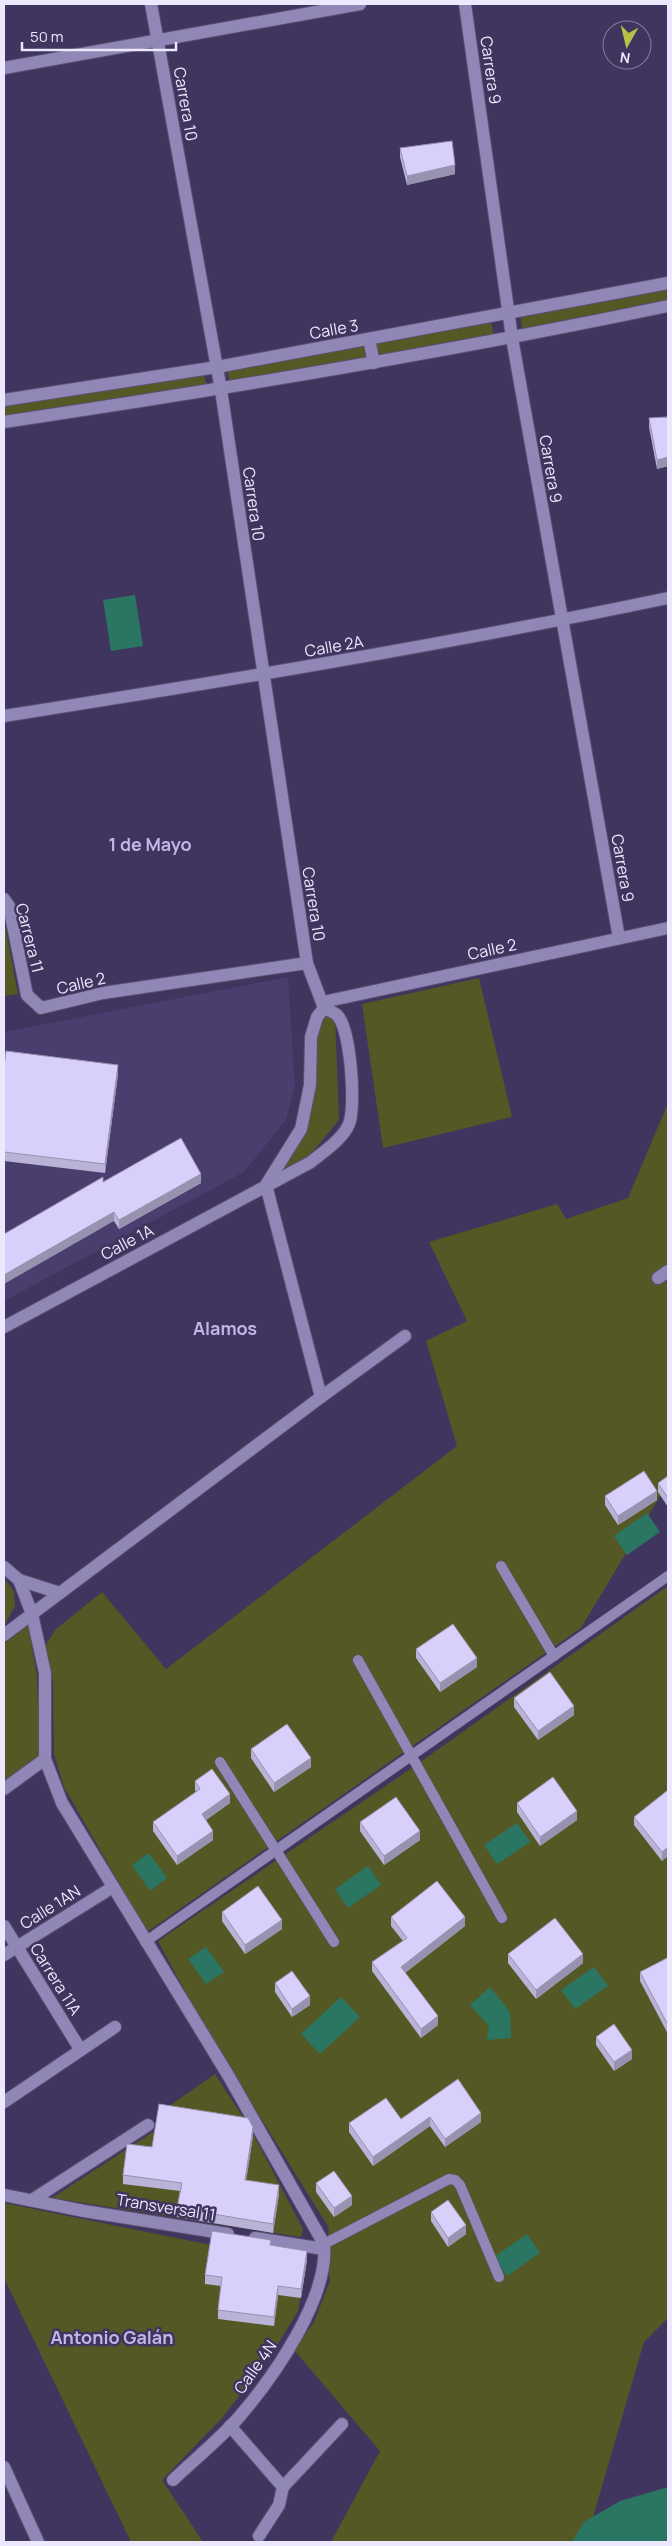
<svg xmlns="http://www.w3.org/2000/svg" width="672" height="2546" font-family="Manrope,sans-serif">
<rect width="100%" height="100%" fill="#3f355e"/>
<!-- built -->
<path fill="#493e6e" d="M288 977 295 1087 286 1120 244 1172 4 1301V1032Z"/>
<!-- green -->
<g fill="#535824">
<path d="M668 283V306L522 330 521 315Z"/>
<path d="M491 322 494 335 230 383 227 369Z"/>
<path d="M203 373 207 386 4 417V405Z"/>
<path d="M4 919 18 994 4 996Z"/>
<path d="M479 978 512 1117 383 1148 362 1004Z"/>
<path d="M326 1014 335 1016 339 1120 310 1155 281 1171 316 1083 319 1018Z"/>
<path d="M668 1103V1483L581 1628 147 1932 64 1787 54 1754 53 1682 45 1646 56 1629 102 1592 166 1669 457 1446 426 1341 467 1321 429 1242 557 1204 566 1219 628 1198Z"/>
<path d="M4 1578 14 1591 15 1606 4 1626Z"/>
<path d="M668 1586V2318L644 2342 593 2517 576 2542H331L380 2451 294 2350 314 2322 330 2281 326 2248 329 2228 202 2023 158 1941 409 1770Z"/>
<path d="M28 1625 37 1676 40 1754 4 1782V1644Z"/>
<path d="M215 2074 250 2128 303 2229 301 2237 52 2198 156 2130 159 2113Z"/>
<path d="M4 2203 211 2245 307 2260 298 2311 273 2352 223 2417 162 2480 203 2542H131L4 2278Z"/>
</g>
<!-- water -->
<g fill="#2b7663">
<path d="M135 595 143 646 111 651 103 600Z"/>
<path d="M647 1513 660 1532 627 1555 614 1536Z"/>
<path d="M517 1823 530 1842 497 1864 484 1845Z"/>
<path d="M149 1853 167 1878 150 1891 132 1865Z"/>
<path d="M368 1866 381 1885 348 1908 335 1889Z"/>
<path d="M206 1947 224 1972 206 1984 188 1959Z"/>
<path d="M594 1967 608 1986 575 2009 561 1990Z"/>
<path d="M490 1987 510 2012 511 2038 487 2040 489 2026 470 2005Z"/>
<path d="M341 1997 360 2017 320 2054 301 2034Z"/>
<path d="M527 2234 540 2253 507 2276 494 2257Z"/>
<path d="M668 2487V2542H572L584 2522 620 2501Z"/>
</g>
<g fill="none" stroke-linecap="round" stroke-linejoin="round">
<defs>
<g id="service">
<path d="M501 1566 554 1656"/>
<path d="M358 1660 502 1918"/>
<path d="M220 1762 334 1942"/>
<path d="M145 1942 668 1576"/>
<path d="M324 2244 449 2179 455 2180 460 2185 499 2277"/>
</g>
<g id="minor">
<path d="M465 4 512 338 619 938"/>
<path d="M4 68 360 4"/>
<path d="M369 339 374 363"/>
<path d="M4 400 217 367 668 283"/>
<path d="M4 422C226 389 448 352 668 306"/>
<path d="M4 716C226 681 448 644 668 598"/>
<path d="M4 899 9 906 27 995 41 1008 103 993 307 963"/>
<path d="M323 1002 668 928"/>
<path d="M266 1185 321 1397"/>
<path d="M266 1185 301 1129 310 1085 311 1037 317 1017 324 1008"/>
<path d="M658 1278 668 1271"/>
<path d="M4 1327 311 1162C323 1152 343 1139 349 1124 356 1107 351 1029 337 1015 334 1012 328 1010 324 1008L307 963 221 390 151 4"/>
<path d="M4 1567 19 1580 60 1593"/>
<path d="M19 1580 32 1614 45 1673V1759L62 1803 228 2075 324 2244C329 2298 274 2376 240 2416 220 2439 195 2459 173 2480"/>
<path d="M4 1635 321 1397 405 1336"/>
<path d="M4 1789 45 1759"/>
<path d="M4 1926 80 2049"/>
<path d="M4 1955 113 1887"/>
<path d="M4 2102 115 2027"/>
<path d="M4 2195 84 2211 228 2234"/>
<path d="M32 2200 148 2125"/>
<path d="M255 2238 324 2249"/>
<path d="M230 2426 283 2487 279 2505 259 2536"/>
<path d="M4 2467 38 2542"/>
<path d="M283 2487 342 2424"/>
</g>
</defs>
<!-- service casing -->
<use href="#service" stroke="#595073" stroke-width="11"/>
<!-- minor casing -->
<use href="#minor" stroke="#595073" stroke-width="14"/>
<!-- service -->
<use href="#service" stroke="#9087b6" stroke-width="10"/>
<!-- minor -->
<use href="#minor" stroke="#9087b6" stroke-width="12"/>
</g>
<!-- wall -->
<g fill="#bab3d8">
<path d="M400 148 455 174 407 185 400 157Z"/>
<path d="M649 418 668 421V466L657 469 649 427Z"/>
<path d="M4 1067 118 1074 105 1173 4 1161Z"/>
<path d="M103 1182 201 1183 119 1229 114 1221Z"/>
<path d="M668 1476V1507L658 1492V1483Z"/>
<path d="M605 1496 657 1500 618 1525 605 1505Z"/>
<path d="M416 1649 477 1667 440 1692 416 1658Z"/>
<path d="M514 1698 574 1715 538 1740 514 1707Z"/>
<path d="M251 1749 311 1767 274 1792 251 1758Z"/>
<path d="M195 1781 230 1803 206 1820 213 1840 177 1865 153 1831V1822L196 1792 195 1790Z"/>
<path d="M668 1790V1856L662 1861 634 1825V1817Z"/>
<path d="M517 1803 577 1820 540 1846 517 1812Z"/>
<path d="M360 1822 420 1840 384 1865 360 1831Z"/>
<path d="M222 1912 282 1929 245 1954 222 1921Z"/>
<path d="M391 1917 465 1926 405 1973 438 2025 421 2038 372 1971V1962L403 1941 391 1926Z"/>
<path d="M508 1954 583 1963 536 1999 508 1963Z"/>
<path d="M668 1960V2034L640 1981V1972Z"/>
<path d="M275 1983 310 2005 292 2017 275 1992Z"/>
<path d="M596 2037 632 2059 614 2071 596 2045Z"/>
<path d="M458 2079 481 2122 445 2147 430 2126 373 2166 349 2132V2123L401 2119Z"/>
<path d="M253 2136 246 2180 279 2194 273 2233 177 2217V2208L180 2191 123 2184V2175L152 2147Z"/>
<path d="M316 2183 352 2205 334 2217 316 2192Z"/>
<path d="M431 2212 466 2234 448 2247 431 2221Z"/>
<path d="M271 2245 307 2260 301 2298 278 2295 274 2326 218 2319V2310L221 2286 205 2284V2275Z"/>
</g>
<!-- shaded-wall -->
<g fill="#9792b0">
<path d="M455 165V174L407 185V176Z"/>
<path d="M668 457V466L657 469V460Z"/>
<path d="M118 1065V1074L105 1173V1164Z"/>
<path d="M201 1174V1183L119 1229V1220Z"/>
<path d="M114 1212V1221L4 1284V1275Z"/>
<path d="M657 1491V1500L618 1525V1516Z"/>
<path d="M477 1658V1667L440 1692V1683Z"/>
<path d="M574 1706V1715L538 1740V1731Z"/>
<path d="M311 1758V1767L274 1792V1783Z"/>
<path d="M230 1794V1803L202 1823V1814Z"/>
<path d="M577 1811V1820L540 1846V1837Z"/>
<path d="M213 1831V1840L177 1865V1856Z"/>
<path d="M420 1831V1840L384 1865V1856Z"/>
<path d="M668 1847V1856L662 1861V1852Z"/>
<path d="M465 1917V1926L401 1976V1967Z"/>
<path d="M282 1920V1929L245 1954V1945Z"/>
<path d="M583 1954V1963L536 1999V1990Z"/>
<path d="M310 1996V2005L292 2017V2009Z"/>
<path d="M438 2016V2025L421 2038V2029Z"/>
<path d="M632 2050V2059L614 2071V2062Z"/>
<path d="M481 2113V2122L445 2147V2139Z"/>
<path d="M430 2117V2126L373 2166V2157Z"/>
<path d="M253 2127V2136L245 2189V2180Z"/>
<path d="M279 2185V2194L273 2233V2224Z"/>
<path d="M352 2196V2205L334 2217V2208Z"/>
<path d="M466 2225V2234L448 2247V2238Z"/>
<path d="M307 2251V2260L301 2298V2289Z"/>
<path d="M278 2286V2295L274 2326V2317Z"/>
</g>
<!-- building -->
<g fill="#d8d0fb" stroke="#9792b0">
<path d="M452 141 455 165 407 176 400 148Z"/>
<path d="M667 417 668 421V457L657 460 649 418Z"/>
<path d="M6 1051 118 1065 105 1164 4 1152V1067Z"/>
<path d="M181 1138 201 1174 119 1220 114 1212 4 1275V1234L103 1177V1182Z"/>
<path d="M644 1471 657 1491 618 1516 605 1496Z"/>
<path d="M668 1476V1498L658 1483Z"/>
<path d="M453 1624 477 1658 440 1683 416 1649Z"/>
<path d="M550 1672 574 1706 538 1731 514 1698Z"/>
<path d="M287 1724 311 1758 274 1783 251 1749Z"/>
<path d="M212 1769 230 1794 202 1814 213 1831 177 1856 153 1822 200 1789 195 1781Z"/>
<path d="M553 1777 577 1811 540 1837 517 1803Z"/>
<path d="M668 1790V1847L662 1852 634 1817Z"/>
<path d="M396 1797 420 1831 384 1856 360 1822Z"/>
<path d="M437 1881 465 1917 401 1967 438 2016 421 2029 372 1962 407 1938 391 1917Z"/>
<path d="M258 1886 282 1920 245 1945 222 1912Z"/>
<path d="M555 1918 583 1954 536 1990 508 1954Z"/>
<path d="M667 1958 668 1960V2025L640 1972Z"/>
<path d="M292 1971 310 1996 292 2009 275 1983Z"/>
<path d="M614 2024 632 2050 614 2062 596 2037Z"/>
<path d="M458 2079 481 2113 445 2139 430 2117 373 2157 349 2123 386 2098 401 2119Z"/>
<path d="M159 2104 248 2118 253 2127 245 2180 279 2185 273 2224 177 2208 182 2183 123 2175 127 2144 152 2147Z"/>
<path d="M334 2171 352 2196 334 2208 316 2183Z"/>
<path d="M448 2200 466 2225 448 2238 431 2212Z"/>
<path d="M212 2231 271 2240 270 2245 307 2251 301 2289 278 2286 274 2317 218 2310 222 2277 205 2275Z"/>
</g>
<g text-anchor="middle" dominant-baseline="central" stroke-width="5" stroke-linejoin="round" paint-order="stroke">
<!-- street labels -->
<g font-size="16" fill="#ece8fd" stroke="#3f355e">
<text transform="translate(491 70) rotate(82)">Carrera 9</text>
<text transform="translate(186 104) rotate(80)">Carrera 10</text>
<text transform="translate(334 329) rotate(-10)">Calle 3</text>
<text transform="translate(551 469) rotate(80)">Carrera 9</text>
<text transform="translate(254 504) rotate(82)">Carrera 10</text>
<text transform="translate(334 646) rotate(-10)">Calle 2A</text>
<text transform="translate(623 868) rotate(80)">Carrera 9</text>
<text transform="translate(314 904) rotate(81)">Carrera 10</text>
<text transform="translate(30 938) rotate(76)">Carrera 11</text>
<text transform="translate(492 949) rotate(-12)">Calle 2</text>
<text transform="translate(81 983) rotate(-13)">Calle 2</text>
<text transform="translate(127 1242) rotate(-28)">Calle 1A</text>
<text transform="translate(50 1907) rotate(-32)">Calle 1AN</text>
<text transform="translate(56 1979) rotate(58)">Carrera 11A</text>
<text transform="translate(166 2207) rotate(9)">Transversal 11</text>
<text transform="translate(255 2367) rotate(-55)">Calle 4N</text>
</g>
<!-- neighbourhood labels -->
<g font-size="18" font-weight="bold" fill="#c0b6e8" stroke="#3f355e">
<text x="150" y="844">1 de Mayo</text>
<text x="225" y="1328">Alamos</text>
<text x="112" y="2337">Antonio Galán</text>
</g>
</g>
<!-- border -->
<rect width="672" height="2546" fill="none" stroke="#ece8fd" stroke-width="10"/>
<!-- north arrow -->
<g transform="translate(627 45) rotate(188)"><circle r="24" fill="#3f355e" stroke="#847d9e"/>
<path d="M0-4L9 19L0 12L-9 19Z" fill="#b7c148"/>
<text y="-8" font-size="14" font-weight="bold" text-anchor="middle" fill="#ece8fd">N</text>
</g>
<!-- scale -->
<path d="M22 42v8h154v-8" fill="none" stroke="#ece8fd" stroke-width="2.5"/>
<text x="30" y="42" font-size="15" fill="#ece8fd" stroke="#3f355e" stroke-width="4" paint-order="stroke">50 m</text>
</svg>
